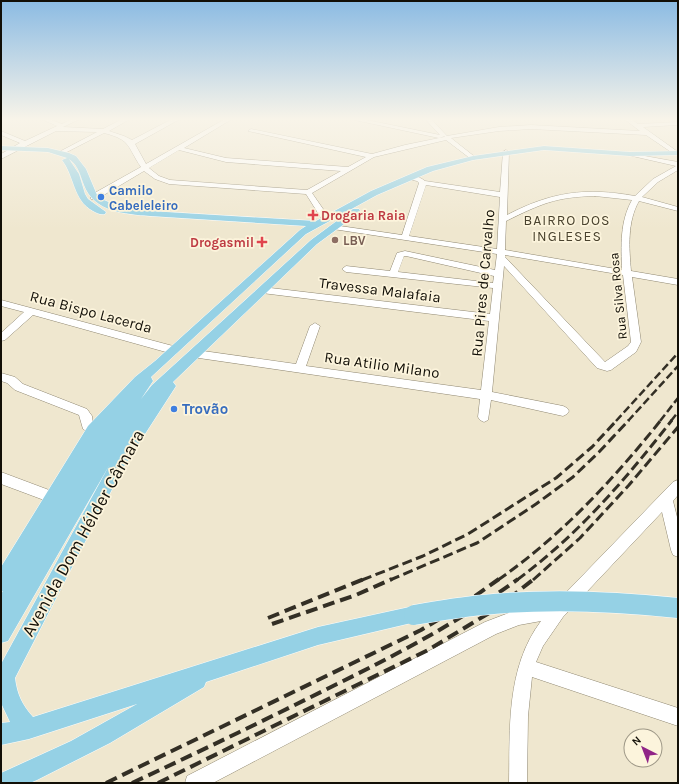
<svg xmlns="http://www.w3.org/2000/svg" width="679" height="784" font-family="Karla,sans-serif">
<rect width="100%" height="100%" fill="#efe7cf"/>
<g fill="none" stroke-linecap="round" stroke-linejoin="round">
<defs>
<g id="minor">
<path d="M41 119H49L62 124 72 119H80L63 127 103 129 122 119H130L109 131 124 136 132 140 172 119H180L135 144 146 164 225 119H232L184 148 226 158 348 167 366 157 248 131 251 129 372 154 405 145 444 137 445 136 439 138 350 119H362L440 135 425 119H431L447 136 499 127 531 125 640 131 624 119H631L638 124 678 122 677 125 643 127 678 152V154H674L646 135 531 129 499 131 451 138 475 157V159H471L446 140 374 157 312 193 330 219 326 221H323L306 194 169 184 155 179 144 171 97 199H91V195L141 167C127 147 132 140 104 133L61 155 59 154V152L97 132 56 131 1 159V154L20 143 1 135V131L25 141 57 126ZM179 150 226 162 341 171 307 190 170 180 159 176 149 168Z"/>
<path d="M506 150 509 152 507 215C551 192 585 187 635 196L653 179 676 166 628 155V153L678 162V170L658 182 642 197 678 207V211L639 201C627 222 629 248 631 271L678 279V285L632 277 641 342 636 352 611 370 607 371 597 368 504 266 492 392 563 406 567 408 569 411 567 414 563 416 491 400 488 420 484 422 480 420 478 417 480 399 192 357 191 354 192 351 196 350 296 364 310 326 315 323 320 326 306 366 481 390 489 321 262 293 258 290 262 287 490 314 493 288 346 272 342 269 346 266 390 271 397 253 405 251 495 270 497 254 333 229 329 227 333 225 402 235 419 183 417 181 408 179V177C414 175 420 177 425 181L500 192 503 152ZM426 185 500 197 497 249 409 236ZM595 196 632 200C620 221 621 246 622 270L505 250 506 221C541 204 555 197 595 196ZM505 255 623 275 631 342 628 346 605 362 505 257ZM404 256H406L494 276 493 283 398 272Z"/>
<path d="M1 300 173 346 177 347 178 350 177 353 173 354 33 315 5 340 1 341V333L24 312 1 306Z"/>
<path d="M1 373 15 377 23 384 87 409 92 416 93 424 99 430 97 433 93 435 83 429 79 415 15 390 7 383 1 381Z"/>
<path d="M1 472 57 493 59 497 57 501 52 503 1 484Z"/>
<path d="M678 480V495L673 501 678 521V557L673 555 671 550 662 512 563 617 543 646 536 662 678 708V726L532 677 528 716 527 783H509C510 728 506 668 541 621L519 625 496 634 213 783H185L187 776 485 622 519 609 555 604 673 482Z"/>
</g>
<path id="major" d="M1 146 48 148 69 153 76 156 86 169 97 195 104 200 120 207 150 211 316 221 371 191 427 167 473 156 544 146 630 152 678 151V155L630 156 544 150 473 160 433 171 377 195 306 234 151 377 153 381 141 399 152 385 311 240 353 209H359L360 211 359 213 317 244 173 382 176 386 123 468 15 678C17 694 22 705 33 717L318 627 414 606 420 609 423 615 420 621 318 645 206 682 204 687 110 743 37 780 30 783H1V773L71 741 137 704 29 739 1 745V723L10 722 1 703V664L110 464 8 641 1 643V594L3 591 1 592V567L88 426 135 377 155 361 300 230 306 226 150 216C125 214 94 212 84 185 80 175 79 166 69 159L79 174 85 194 88 199 106 212 105 214C100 215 97 213 93 211 73 200 75 177 62 160L67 158 48 152 1 150Z"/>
</defs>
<!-- minor casing -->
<use href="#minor" stroke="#908872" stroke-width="1"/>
<!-- major casing -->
<use href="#major" stroke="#fff" stroke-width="1"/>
<!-- minor -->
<use href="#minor" fill="#fff" fill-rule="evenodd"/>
<!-- major -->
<use href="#major" fill="#95d1e5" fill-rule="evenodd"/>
<!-- rail-far2 -->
<g stroke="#332f25" stroke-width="2.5" stroke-dasharray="8 3.5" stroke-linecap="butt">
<path d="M616 421 678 353"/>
<path d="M628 421 678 366"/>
<path d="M660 421 678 398"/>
<path d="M671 421 678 412"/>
</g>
<!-- rail-far1 -->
<g stroke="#332f25" stroke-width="3" stroke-dasharray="10 4.5" stroke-linecap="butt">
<path d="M362 580 423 556 468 534 556 478 592 447 617 420"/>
<path d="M390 580 477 543 536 504 573 477 599 452 629 420"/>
<path d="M498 580C561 536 613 480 661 420"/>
<path d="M517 580C579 534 625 480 672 420"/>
<path d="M533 580 580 538 629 485 678 427"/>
</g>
<!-- rail -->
<g stroke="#332f25" stroke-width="4" stroke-dasharray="12 6" stroke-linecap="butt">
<path d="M268 618 364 579"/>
<path d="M272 624 356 595 392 579"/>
<path d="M106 783 421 630 458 608 499 579"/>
<path d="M132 783C201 751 269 718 337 684 400 653 462 620 518 579"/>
<path d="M158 783 428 650 494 610 534 579"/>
</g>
<defs>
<path id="major-bridge" d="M414 615C437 611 460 607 483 605 548 598 613 601 678 608"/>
</defs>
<!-- major-bridge casing -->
<use href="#major-bridge" stroke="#fff" stroke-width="21" stroke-linecap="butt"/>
<!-- major-bridge -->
<use href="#major-bridge" stroke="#95d1e5" stroke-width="20"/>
</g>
<!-- sky -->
<linearGradient id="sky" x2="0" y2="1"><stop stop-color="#8bbbe3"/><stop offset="0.52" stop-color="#f8f4e9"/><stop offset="1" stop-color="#f8f4e9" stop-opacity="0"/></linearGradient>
<rect width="679" height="229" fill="url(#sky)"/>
<!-- markers -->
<g fill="#3f7fe0" stroke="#fcf4dc" stroke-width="1.5">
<circle cx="101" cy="197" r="4"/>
<circle cx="174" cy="409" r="4"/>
</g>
<g fill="#e0444e" stroke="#fcf4dc" stroke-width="1.5">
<path d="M311 209h4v4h4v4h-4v4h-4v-4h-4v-4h4z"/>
<path d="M260 236h4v4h4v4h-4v4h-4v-4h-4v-4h4z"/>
</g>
<circle fill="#8d6e63" stroke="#fcf4dc" stroke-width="1.5" cx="335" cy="240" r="4"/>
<g text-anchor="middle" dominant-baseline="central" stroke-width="3.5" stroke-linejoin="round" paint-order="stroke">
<!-- far-shop labels -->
<g font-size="13" font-weight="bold" fill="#366cbe" stroke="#fcf4dc" text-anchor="start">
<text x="109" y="190">Camilo<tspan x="109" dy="15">Cabeleleiro</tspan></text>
</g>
<!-- far-health labels -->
<g font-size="13" font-weight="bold" fill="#be3a42" stroke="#fcf4dc" text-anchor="start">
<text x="321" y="215">Drogaria Raia</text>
<text x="254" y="242" text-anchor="end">Drogasmil</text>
</g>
<!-- far-education labels -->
<g font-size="13" font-weight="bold" fill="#785e54" stroke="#fcf4dc" text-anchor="start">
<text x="343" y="240">LBV</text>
</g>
<!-- far-street labels -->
<g font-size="13" fill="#120f07" stroke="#fcf4dc">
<text transform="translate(618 296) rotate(-96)">Rua Silva Rosa</text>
</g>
<!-- far-quarter labels -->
<g font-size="14" letter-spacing="1" fill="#49422e" stroke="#fcf4dc">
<text x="567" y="220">BAIRRO DOS<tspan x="567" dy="16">INGLESES</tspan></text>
</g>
<!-- street labels -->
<g font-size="15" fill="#120f07" stroke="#fcf4dc">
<text transform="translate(483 283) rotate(-85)">Rua Pires de Carvalho</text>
<text transform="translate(380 290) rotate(7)">Travessa Malafaia</text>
<text transform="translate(91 312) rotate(15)">Rua Bispo Lacerda</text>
<text transform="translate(382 365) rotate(8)">Rua Atilio Milano</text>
</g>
<!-- shop labels -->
<g font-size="15" font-weight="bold" fill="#366cbe" stroke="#fcf4dc" text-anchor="start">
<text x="182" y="409">Trovão</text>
</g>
<!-- near-street labels -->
<g font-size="18" fill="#120f07" stroke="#fcf4dc">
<text transform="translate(83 533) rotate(-61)">Avenida Dom Hélder Câmara</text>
</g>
</g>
<!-- border -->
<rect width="679" height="784" fill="none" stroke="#120f07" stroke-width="4"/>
<!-- north arrow -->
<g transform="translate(643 748) rotate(318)"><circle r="19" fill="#fcf4dc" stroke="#9e9887"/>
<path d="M0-3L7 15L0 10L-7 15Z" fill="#902487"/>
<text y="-6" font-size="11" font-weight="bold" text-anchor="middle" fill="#120f07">N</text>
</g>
</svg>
